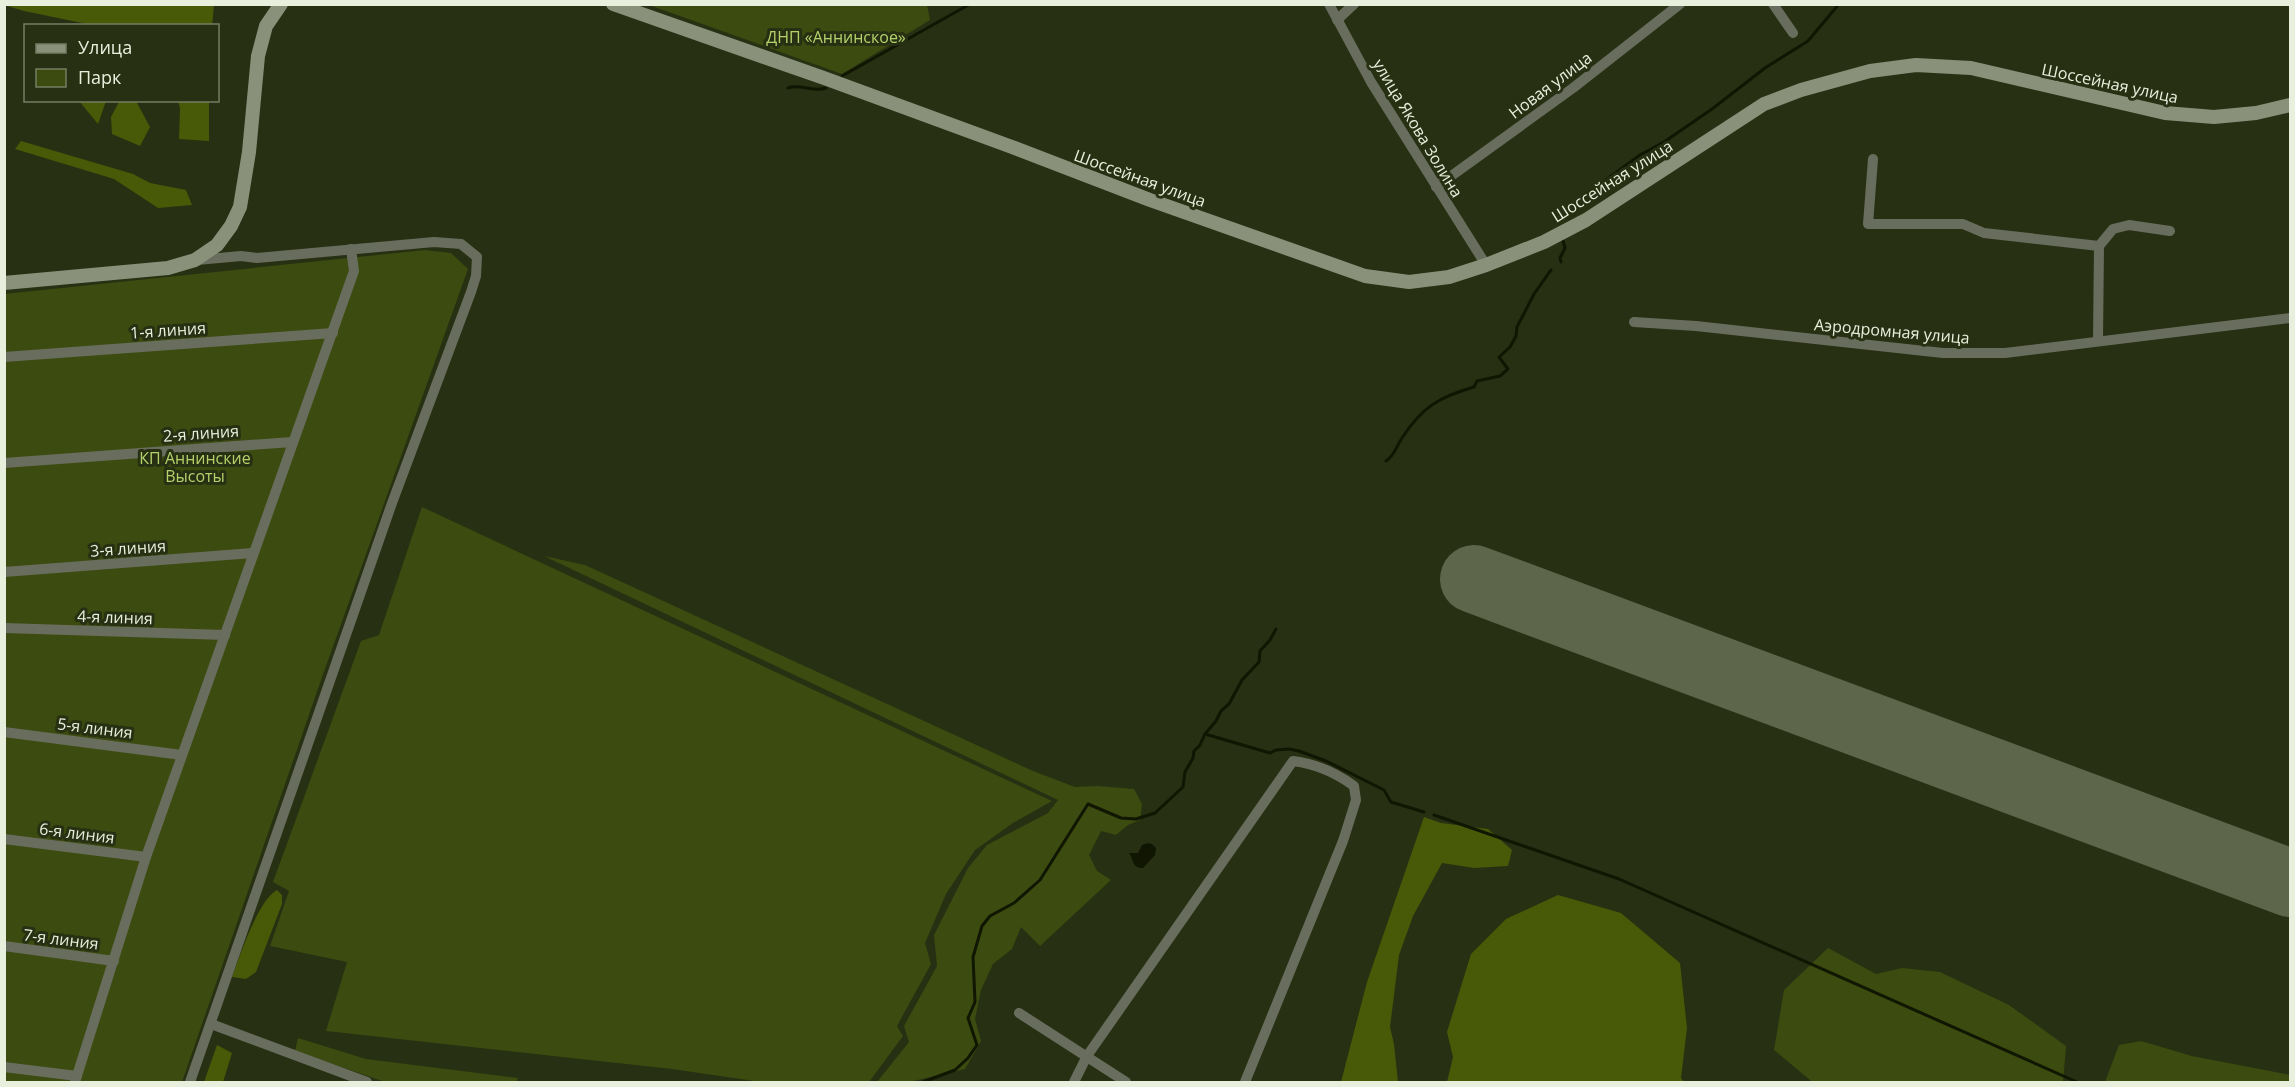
<svg xmlns="http://www.w3.org/2000/svg" width="2295" height="1087" font-family="'Open Sans',sans-serif">
<rect width="100%" height="100%" fill="#273012"/>
<!-- green -->
<g fill="#3c4b0f">
<path d="M649 5H927L930 20 842 74Z"/>
<path d="M425 250 451 253 468 269 320 683 182 1082H5L4 294Z"/>
<path d="M422 507 1052 801 1013 823 975 850 946 894 925 943 931 964 897 1026 903 1036 869 1082H761L672 1069 326 1031 347 962 270 946 289 891 273 882 361 641 379 635Z"/>
<path d="M544 556 585 565 1033 771 1075 787 1097 786 1134 789 1142 804 1140 820 1128 825 1116 835 1101 831 1089 855 1097 871 1111 880 1040 946 1021 927 1012 949 993 964 981 990 975 1019 981 1041 965 1069 909 1082H877L909 1042 904 1026 937 966 934 935 968 868 987 845 1048 813 1058 800Z"/>
<path d="M1828 948 1876 974 1902 968 1940 972 2009 1005 2066 1046 2063 1082H1811L1810 1080 1774 1050 1784 990Z"/>
<path d="M298 1038 366 1059 518 1078 516 1082H385L295 1051Z"/>
<path d="M2141 1041 2192 1056 2290 1075V1082H2105L2119 1045Z"/>
</g>
<!-- forest -->
<g fill="#485a07">
<path d="M4 5 5 4 214 5 212 26 92 25 24 11Z"/>
<path d="M120 100 136 101 150 127 140 146 112 134 111 117Z"/>
<path d="M79 101H106L98 124Z"/>
<path d="M178 101H209V141L179 139 180 108Z"/>
<path d="M21 141 133 174 150 183 186 190 192 205 158 208 114 179 15 149Z"/>
<path d="M1424 817 1441 823 1488 829 1512 850 1508 866 1474 868 1442 863 1413 916 1399 955 1390 1027 1394 1044 1398 1082H1341L1367 982Z"/>
<path d="M277 890 282 895V904L256 972 246 979 232 977C240 956 258 900 277 890Z"/>
<path d="M1558 895 1621 913 1680 963 1687 1028 1681 1078 1684 1082H1447L1453 1057 1447 1032 1471 954 1506 919Z"/>
<path d="M217 1045 232 1053 223 1082H204Z"/>
</g>
<!-- water -->
<path fill="#101602" d="M1148 843 1152 844 1156 848 1155 855 1143 868C1131 868 1134 859 1129 853H1138L1142 845Z"/>
<g fill="none" stroke-linecap="round" stroke-linejoin="round">
<!-- stream -->
<g stroke="#101602" stroke-width="3">
<path d="M842 76 970 4"/>
<path d="M788 88C801 83 813 93 826 88"/>
<path d="M1556 222 1555 217 1582 201 1591 191 1640 155 1664 142 1712 109 1765 68 1808 41 1839 4"/>
<path d="M1561 262 1560 258 1565 248 1563 241"/>
<path d="M1386 461C1395 455 1396 447 1402 438 1422 407 1439 397 1474 387L1477 381 1500 376 1508 369 1499 357 1510 347 1516 336 1517 327 1534 294 1551 270"/>
<path d="M1205 734 1270 753 1276 750 1289 749 1299 751 1326 761 1384 790 1391 802 1424 812"/>
<path d="M1434 815 1619 879 2077 1082"/>
<path d="M923 1082 955 1070 968 1058 977 1045 968 1018 975 1002 973 957 982 926 990 916 1014 903 1040 880 1088 804 1121 818 1136 819 1155 813 1183 787 1185 772 1193 758 1194 751 1200 745 1205 734 1216 721 1221 711 1229 704 1242 680 1259 662 1260 651 1270 640 1276 629"/>
</g>
<!-- runway -->
<path stroke="#5d654a" stroke-width="68" d="M1474 579 2290 883"/>
<!-- minor -->
<g stroke="#686d5e" stroke-width="10">
<path d="M1329 4 1371 82 1486 265"/>
<path d="M1773 4 1793 33"/>
<path d="M1337 20 1354 4"/>
<path d="M1873 159 1868 224H1963L1984 233 2099 246 2113 229 2129 225 2170 231"/>
<path d="M1436 187 1573 88 1680 4"/>
<path d="M1634 322 1696 326 1943 353H2005L2290 318"/>
<path d="M2098 341 2099 246"/>
<path d="M4 357 333 333"/>
<path d="M4 463 292 442"/>
<path d="M4 572 253 553"/>
<path d="M4 628 225 635"/>
<path d="M4 732 182 755"/>
<path d="M4 839 146 857"/>
<path d="M4 946 114 961"/>
<path d="M1019 1013 1126 1082"/>
<path d="M211 1024 367 1082"/>
<path d="M4 1067 77 1076"/>
<path d="M75 1082 146 857 354 271 351 249"/>
<path d="M190 1082 392 503 471 292 476 276 477 257 461 244 434 242 257 258 241 256 197 260"/>
<path d="M1074 1082 1087 1056 1293 761C1317 764 1335 772 1354 786L1356 800 1343 841 1245 1082"/>
</g>
<!-- secondary -->
<g stroke="#89917a" stroke-width="14">
<path d="M613 4 824 78 1012 147 1150 200 1365 276 1409 282 1449 277 1486 265 1544 242 1586 220 1764 104 1801 90 1870 71 1916 65 1971 68 2165 113 2214 117 2256 113 2290 105"/>
<path d="M4 283 168 268 195 260 217 245 231 226 240 207 249 152 258 56 266 26 281 4"/>
</g>
</g>
<g text-anchor="middle" dominant-baseline="central" stroke-width="6" stroke-linejoin="round" paint-order="stroke">
<!-- park labels -->
<g font-size="16" fill="#b4d16b" stroke="#273012">
<text x="836" y="37">ДНП «Аннинское»</text>
<text x="195" y="458">КП Аннинские<tspan x="195" dy="18">Высоты</tspan></text>
</g>
<!-- street labels -->
<g font-size="16" fill="#e9efdd" stroke="#273012">
<text transform="translate(2110 83) rotate(12)">Шоссейная улица</text>
<text transform="translate(1550 85) rotate(-37)">Новая улица</text>
<text transform="translate(1418 128) rotate(59)">улица Якова Золина</text>
<text transform="translate(1140 178) rotate(20)">Шоссейная улица</text>
<text transform="translate(1612 181) rotate(-32)">Шоссейная улица</text>
<text transform="translate(168 330) rotate(-4)">1-я линия</text>
<text transform="translate(1892 331) rotate(5)">Аэродромная улица</text>
<text transform="translate(201 433) rotate(-4)">2-я линия</text>
<text transform="translate(128 548) rotate(-4)">3-я линия</text>
<text transform="translate(115 617) rotate(2)">4-я линия</text>
<text transform="translate(95 728) rotate(7)">5-я линия</text>
<text transform="translate(77 833) rotate(7)">6-я линия</text>
<text transform="translate(61 939) rotate(7)">7-я линия</text>
</g>
</g>
<!-- border -->
<rect width="2295" height="1087" fill="none" stroke="#e9efdd" stroke-width="12"/>
<!-- legend -->
<rect x="24" y="24" width="195" height="78" fill="#273012" stroke="#757c63" stroke-width="1.5"/>
<rect x="36" y="44" width="30" height="9" fill="#89917a" stroke="#757c63" stroke-width="1.5"/>
<text x="78" y="54" font-size="18" fill="#e9efdd">Улица</text>
<rect x="36" y="69" width="30" height="18" fill="#3c4b0f" stroke="#757c63" stroke-width="1.5"/>
<text x="78" y="84" font-size="18" fill="#e9efdd">Парк</text>
</svg>
